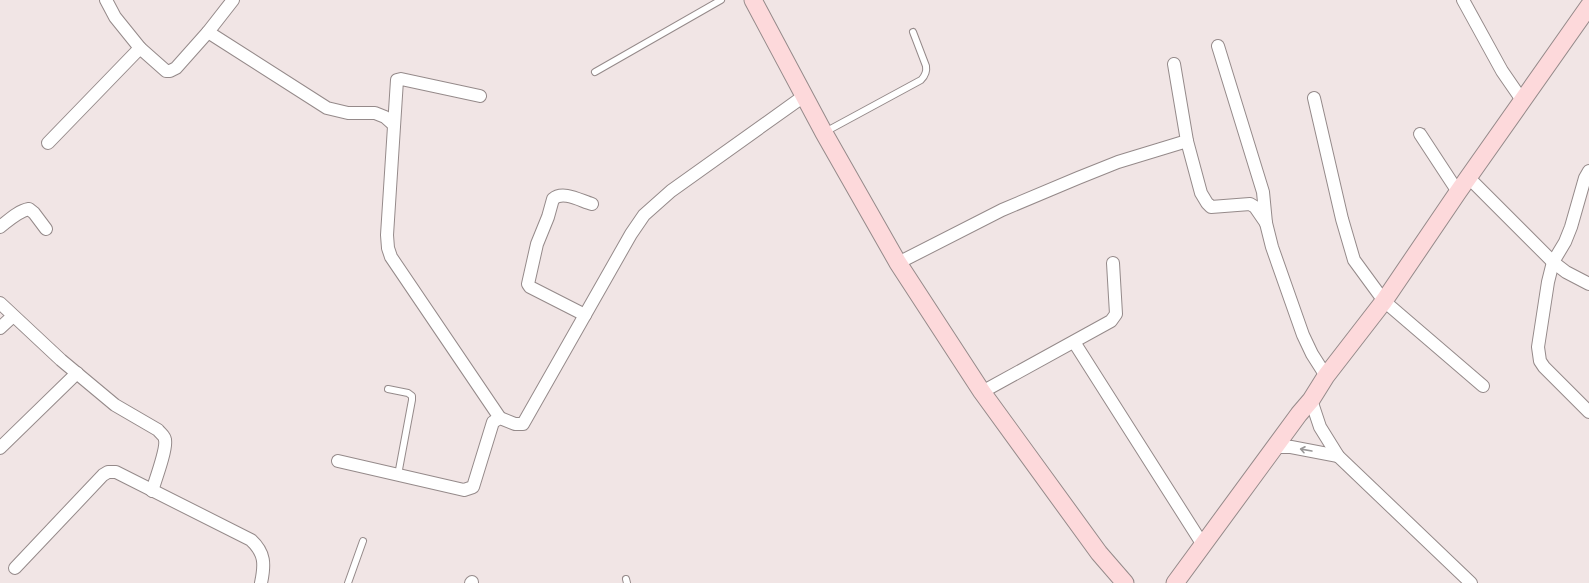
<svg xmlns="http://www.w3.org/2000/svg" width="1589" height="583" font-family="Mulish,sans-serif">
<rect width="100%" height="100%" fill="#f1e5e5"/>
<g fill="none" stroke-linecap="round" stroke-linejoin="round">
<defs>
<g id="lane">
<path d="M595 72 721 0"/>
<path d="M825 132 921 80C925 76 927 72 926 66L913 32"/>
<path d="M388 389 408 393 412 396V400L398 475"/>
<path d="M626 579 627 583"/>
<path d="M348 583 363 541"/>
</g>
<g id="street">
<path d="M106 0 115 17 140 48"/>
<path d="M233 0 208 32 327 108 348 113H375L385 117 394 125"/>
<path d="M1463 0 1502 71 1522 100"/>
<path d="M1218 46 1263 192 1266 223 1272 247 1303 335 1312 354 1326 376"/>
<path d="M1174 64 1187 141 1201 193 1207 203 1211 207 1250 204 1255 207 1266 223"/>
<path d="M480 96 401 79 397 80 387 235 388 248 391 257 500 418"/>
<path d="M1314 98 1342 219 1354 260 1384 301 1483 386"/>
<path d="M1420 134 1458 192"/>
<path d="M48 143 140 48 166 71H170L176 68 208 32"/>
<path d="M1589 171 1585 178 1571 227 1565 242 1553 262 1548 282 1538 347 1540 361 1544 367 1589 412"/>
<path d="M1469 178 1553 262 1566 272 1589 284"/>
<path d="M0 227C9 220 18 211 29 209L34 213 46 229"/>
<path d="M898 263 1002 210 1078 178 1118 162 1187 141"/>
<path d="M0 303 61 360 115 405 158 430C160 433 165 436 165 440 167 449 155 481 152 491"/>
<path d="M585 315 530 287 528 284 537 244 548 217 553 199C563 190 581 201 592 204"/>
<path d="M0 328 13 316"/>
<path d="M1074 342 1203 545"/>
<path d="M982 392 1111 321 1116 314 1113 263"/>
<path d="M1311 400 1320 427 1338 456 1471 583"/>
<path d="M1275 447H1291L1338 456"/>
<path d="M0 448 77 373"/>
<path d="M338 461 464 490 473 487 493 422 500 418 515 424H523L631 234 644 215 671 191 804 96"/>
<path d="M15 568 103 475 108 472H116L251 540C265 553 265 564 261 583"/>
<path d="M471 583 472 582"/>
</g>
<g id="secondary">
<path d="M753 0 824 133 898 263 982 392 1099 553 1125 583"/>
<path d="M1175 583 1299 414 1311 400 1326 376 1384 301 1458 192 1589 6"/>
</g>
</defs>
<!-- lane casing -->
<use href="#lane" stroke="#958a8a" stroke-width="8"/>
<!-- street casing -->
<use href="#street" stroke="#958a8a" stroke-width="14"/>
<!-- secondary casing -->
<use href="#secondary" stroke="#958a8a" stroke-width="19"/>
<!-- lane -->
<use href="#lane" stroke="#fff" stroke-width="6"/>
<!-- street -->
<use href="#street" stroke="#fff" stroke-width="12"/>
<!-- secondary -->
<use href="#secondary" stroke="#fdd9db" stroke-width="17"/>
</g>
<!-- one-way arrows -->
<defs><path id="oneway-shaft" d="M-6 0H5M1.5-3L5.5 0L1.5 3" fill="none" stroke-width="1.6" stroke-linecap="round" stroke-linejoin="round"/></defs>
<use stroke="#999797" href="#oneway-shaft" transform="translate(1306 450) rotate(-170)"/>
</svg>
